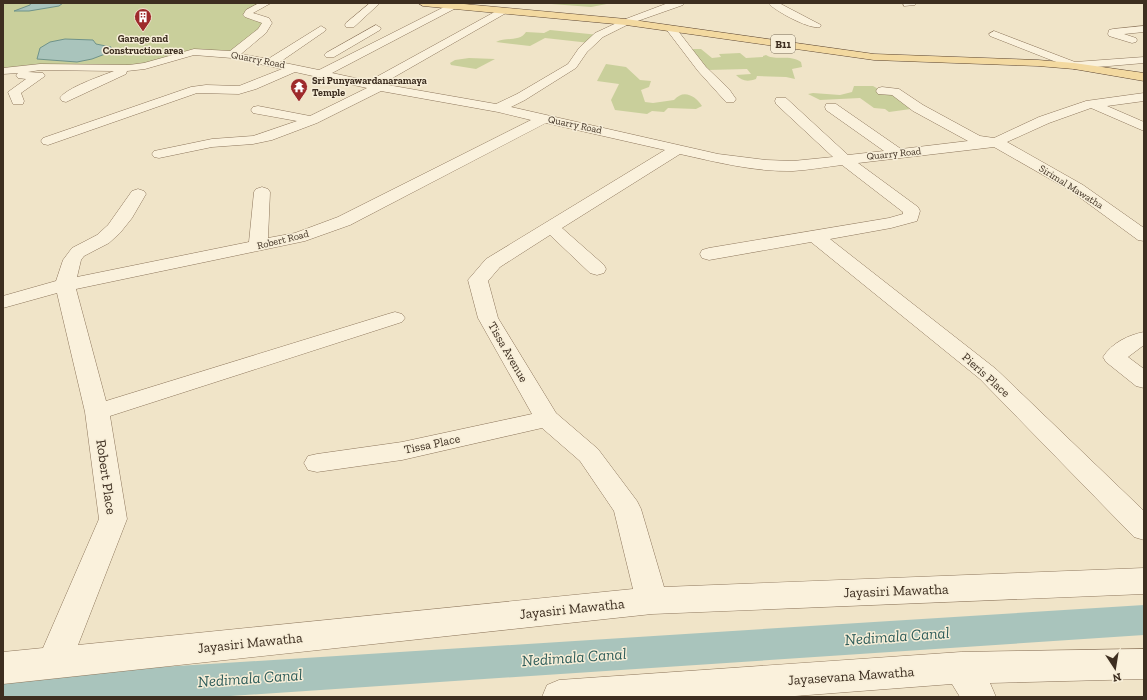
<svg xmlns="http://www.w3.org/2000/svg" width="1147" height="700" font-family="'Zilla Slab',serif">
<rect width="100%" height="100%" fill="#f0e4c8"/>
<!-- green -->
<g fill="#c9cf9b">
<path d="M3 3H266L249 11 267 23 232 55 207 52 145 66 56 67 3 71Z"/>
<path d="M538 3H612L591 7Z"/>
<path d="M550 30 599 35 590 43 545 38 530 46 496 42C506 37 520 42 526 32L544 33Z"/>
<path d="M688 49H701L712 58 721 57 719 54 740 53 746 58 763 57V56L766 55C774 61 791 54 801 62L802 67 792 69 795 79 786 77 757 76 756 79C747 82 742 81 736 75L751 74 747 69 708 70Z"/>
<path d="M469 58 495 59 476 69 451 65 450 63 455 60Z"/>
<path d="M606 64 626 67 640 80 651 81 649 87 641 90 645 102 653 103 674 100C683 89 695 95 702 106L696 109 668 108 664 112 652 111 647 114 615 110 611 100 619 84 597 81Z"/>
<path d="M854 86H873L882 91 895 92 918 108 889 112 885 109 874 108 860 98 820 100 808 94 813 93 840 95 852 92Z"/>
</g>
<!-- water -->
<g fill="#a9c4bc" stroke="#6f938a">
<path d="M31 3H63L59 6 29 11H14L30 5Z"/>
<path d="M65 39 93 40 96 44 111 47 113 51 92 59 77 62 37 59 40 48 50 42Z"/>
</g>
<g fill="none" stroke-linecap="round" stroke-linejoin="round">
<!-- canal -->
<path fill="#a9c4bc" fill-rule="evenodd" d="M1144 605V635L216 697H3V677Z"/>
<defs>
<g id="minor">
<path d="M259 3H271L253 13 269 18 272 23 266 33 241 54 268 59 321 26 326 29 325 31 280 62 319 70 450 4H456L458 6 456 8 332 73 369 81 500 9H506L508 11 506 13 382 84 496 104 517 94 568 64 579 48 595 33 623 20 668 3H685L683 5 629 24 603 37 587 52 576 68 525 100 511 107 718 154 766 160 793 161 833 157 776 104 775 101 776 98H786L848 155 884 151 826 110 825 107 826 104H836L901 149 968 141 913 111 892 95 878 94 876 91 878 88 882 87 899 89 923 105 980 136 994 138 1039 117 1086 101 1144 93V101L1107 106 1144 122V131L1091 108 1049 123 1007 142 1083 185 1144 228V241L1138 240 1071 191 994 147 858 163 918 207 920 211 917 221 891 228 830 239 996 369 1144 511V540L1134 537 980 379 811 242 709 260 702 258 700 254 702 250 709 248 889 218 903 214V212L842 165C825 167 809 170 793 171 755 172 716 162 680 154L562 228 604 265 606 269 604 273 597 275 590 273 550 235 500 267 488 281 498 318 556 413 598 449 637 501 641 509 664 587 1144 568V594L652 614 3 684V652L43 648 99 519 85 412 57 293 3 308V296L56 281 63 260 72 248 97 235 108 225 132 191 138 189 144 191 146 194 132 218 120 233 109 243 84 256 81 260 77 277 249 242 254 192 256 189 262 187 268 189 270 192 268 238 295 233 338 217 531 120 498 112 381 91 317 123 272 140 253 144 212 147 159 158 154 157 152 154 154 151 212 139 253 136 297 121 253 113 251 110 253 107 258 106 310 116 367 88 295 72 256 89 239 94 197 93 48 145 43 144 41 141 43 138 191 87 206 85 239 86 282 69 232 58 194 55 145 69 127 71 126 74 66 102 62 101 60 98C66 88 101 76 114 71L40 70 28 72 43 73 45 76 21 93 24 101 23 104H13L8 92 26 79 18 78 16 75 18 73 3 74V68L40 64 129 65 144 63 194 49 230 51 258 29 262 23 245 17 243 15 246 10ZM546 123 665 150 486 259 468 280 478 318 532 414 402 442 317 454 308 456 304 463 308 470 317 472 402 460 542 428 580 461 614 511 633 589 78 645 127 519 110 416 402 322 405 318 402 314 395 312 388 314 106 401 76 289 305 241 350 225Z"/>
<path d="M370 3H380L354 27H346L345 25 346 23Z"/>
<path d="M768 3H779L821 25 820 27C810 30 775 11 768 3Z"/>
<path d="M903 3H917L915 5 904 6Z"/>
<path d="M376 25 381 28 380 30 334 57H326L324 55 326 53Z"/>
<path d="M671 26 675 27 706 67 729 89 736 99 734 102H726L698 71 666 29Z"/>
<path d="M1144 26V32L1124 34 1136 38 1137 40 1136 42 1132 43 1109 36 1108 34 1109 30 1113 29Z"/>
<path d="M994 31 1075 62 1144 57V63L1074 69 990 36 989 34Z"/>
<path d="M1144 332V345L1128 357 1144 369V388L1136 386 1106 362 1103 357C1112 343 1128 335 1144 332Z"/>
<path d="M1144 649V679L990 683 996 697H960L952 684 782 697H542L547 685 559 680 961 652Z"/>
</g>
<path id="major" d="M418 3H453L626 19 874 54 1038 60 1074 63 1144 73V81L1074 69 1038 66 874 60 626 25 423 6Z"/>
</defs>
<!-- minor casing -->
<use href="#minor" stroke="#8d765c" stroke-width="1"/>
<!-- major casing -->
<use href="#major" stroke="#5b4430" stroke-width="1"/>
<!-- minor -->
<use href="#minor" fill="#faf1dc" fill-rule="evenodd"/>
<!-- major -->
<use href="#major" fill="#f3d9a0" fill-rule="evenodd"/>
</g>
<!-- icons -->
<defs>
<symbol id="building-pin" viewBox="-11 -11 22 30"><path d="M0 17L-7.5 6A9.5 9.5 0 1 1 7.5 6Z" fill="#9e2a2b" stroke="#f7eed8"/><path d="M-4-6H4V6H1V3H-1V6H-4ZM-2.5-4.3h1.7v1.8h-1.7ZM.8-4.3h1.7v1.8H.8ZM-2.5-1h1.7V.8h-1.7ZM.8-1h1.7V.8H.8Z" fill="#fff"/></symbol>
<symbol id="temple-pin" viewBox="-11 -11 22 30"><path d="M0 17L-7.5 6A9.5 9.5 0 1 1 7.5 6Z" fill="#9e2a2b" stroke="#f7eed8"/><path d="M0-6L5-2H3V0L6.5 2.5H4V6H1.5V3h-3V6H-4V2.5H-6.5L-3 0V-2H-5Z" fill="#fff"/></symbol>
</defs>
<g fill-rule="evenodd">
<use href="#building-pin" x="133" y="7" width="20" height="27"/>
<use href="#temple-pin" x="289" y="77" width="20" height="27"/>
</g>
<g text-anchor="middle" dominant-baseline="central" stroke-width="3" stroke-linejoin="round" paint-order="stroke">
<!-- far-poi labels -->
<g font-size="10" font-weight="bold" fill="#3d2e20" stroke="#f7eed8">
<text x="143" y="39">Garage and<tspan x="143" dy="12">Construction area</tspan></text>
<text x="312" y="81" text-anchor="start">Sri Punyawardanaramaya<tspan x="312" dy="12">Temple</tspan></text>
</g>
<!-- far-street labels -->
<g font-size="10" fill="#3d2e20" stroke="#f7eed8">
<text transform="translate(258 60) rotate(11)">Quarry Road</text>
<text transform="translate(575 125) rotate(12)">Quarry Road</text>
<text transform="translate(894 154) rotate(-6)">Quarry Road</text>
<text transform="translate(1071 187) rotate(32)">Sirimal Mawatha</text>
<text transform="translate(283 240) rotate(-14)">Robert Road</text>
</g>
<!-- shield labels -->
<rect fill="#f7eed8" stroke="#756857" stroke-width="1" x="771" y="35" width="24" height="18" rx="3"/>
<g font-size="11" font-weight="bold" fill="#3d2e20">
<text x="783" y="44">B11</text>
</g>
<!-- street labels -->
<g font-size="12" fill="#3d2e20" stroke="#f7eed8">
<text transform="translate(508 352) rotate(60)">Tissa Avenue</text>
<text transform="translate(986 375) rotate(42)">Pieris Place</text>
<text transform="translate(432 444) rotate(-12)">Tissa Place</text>
</g>
<!-- near-street labels -->
<g font-size="14" fill="#3d2e20" stroke="#f7eed8">
<text transform="translate(106 477) rotate(82)">Robert Place</text>
<text transform="translate(896 591) rotate(-2)">Jayasiri Mawatha</text>
<text transform="translate(572 609) rotate(-6)">Jayasiri Mawatha</text>
<text transform="translate(250 643) rotate(-6)">Jayasiri Mawatha</text>
<text transform="translate(851 676) rotate(-4)">Jayasevana Mawatha</text>
</g>
<!-- near-water labels -->
<g font-size="16" font-style="italic" fill="#2f5d5a" stroke="#f7eed8">
<text transform="translate(897 636) rotate(-4)">Nedimala Canal</text>
<text transform="translate(574 657) rotate(-4)">Nedimala Canal</text>
<text transform="translate(250 678) rotate(-4)">Nedimala Canal</text>
</g>
</g>
<!-- border -->
<rect width="1147" height="700" fill="none" stroke="#3d2e20" stroke-width="8"/>
<!-- north arrow -->
<g transform="translate(1115 668) rotate(168)" stroke="#f7eed8" stroke-width="3" paint-order="stroke">
<path d="M0-3L7 15L0 10L-7 15Z" fill="#3d2e20"/>
<text y="-6" font-size="11" font-weight="bold" text-anchor="middle" fill="#3d2e20">N</text>
</g>
</svg>
